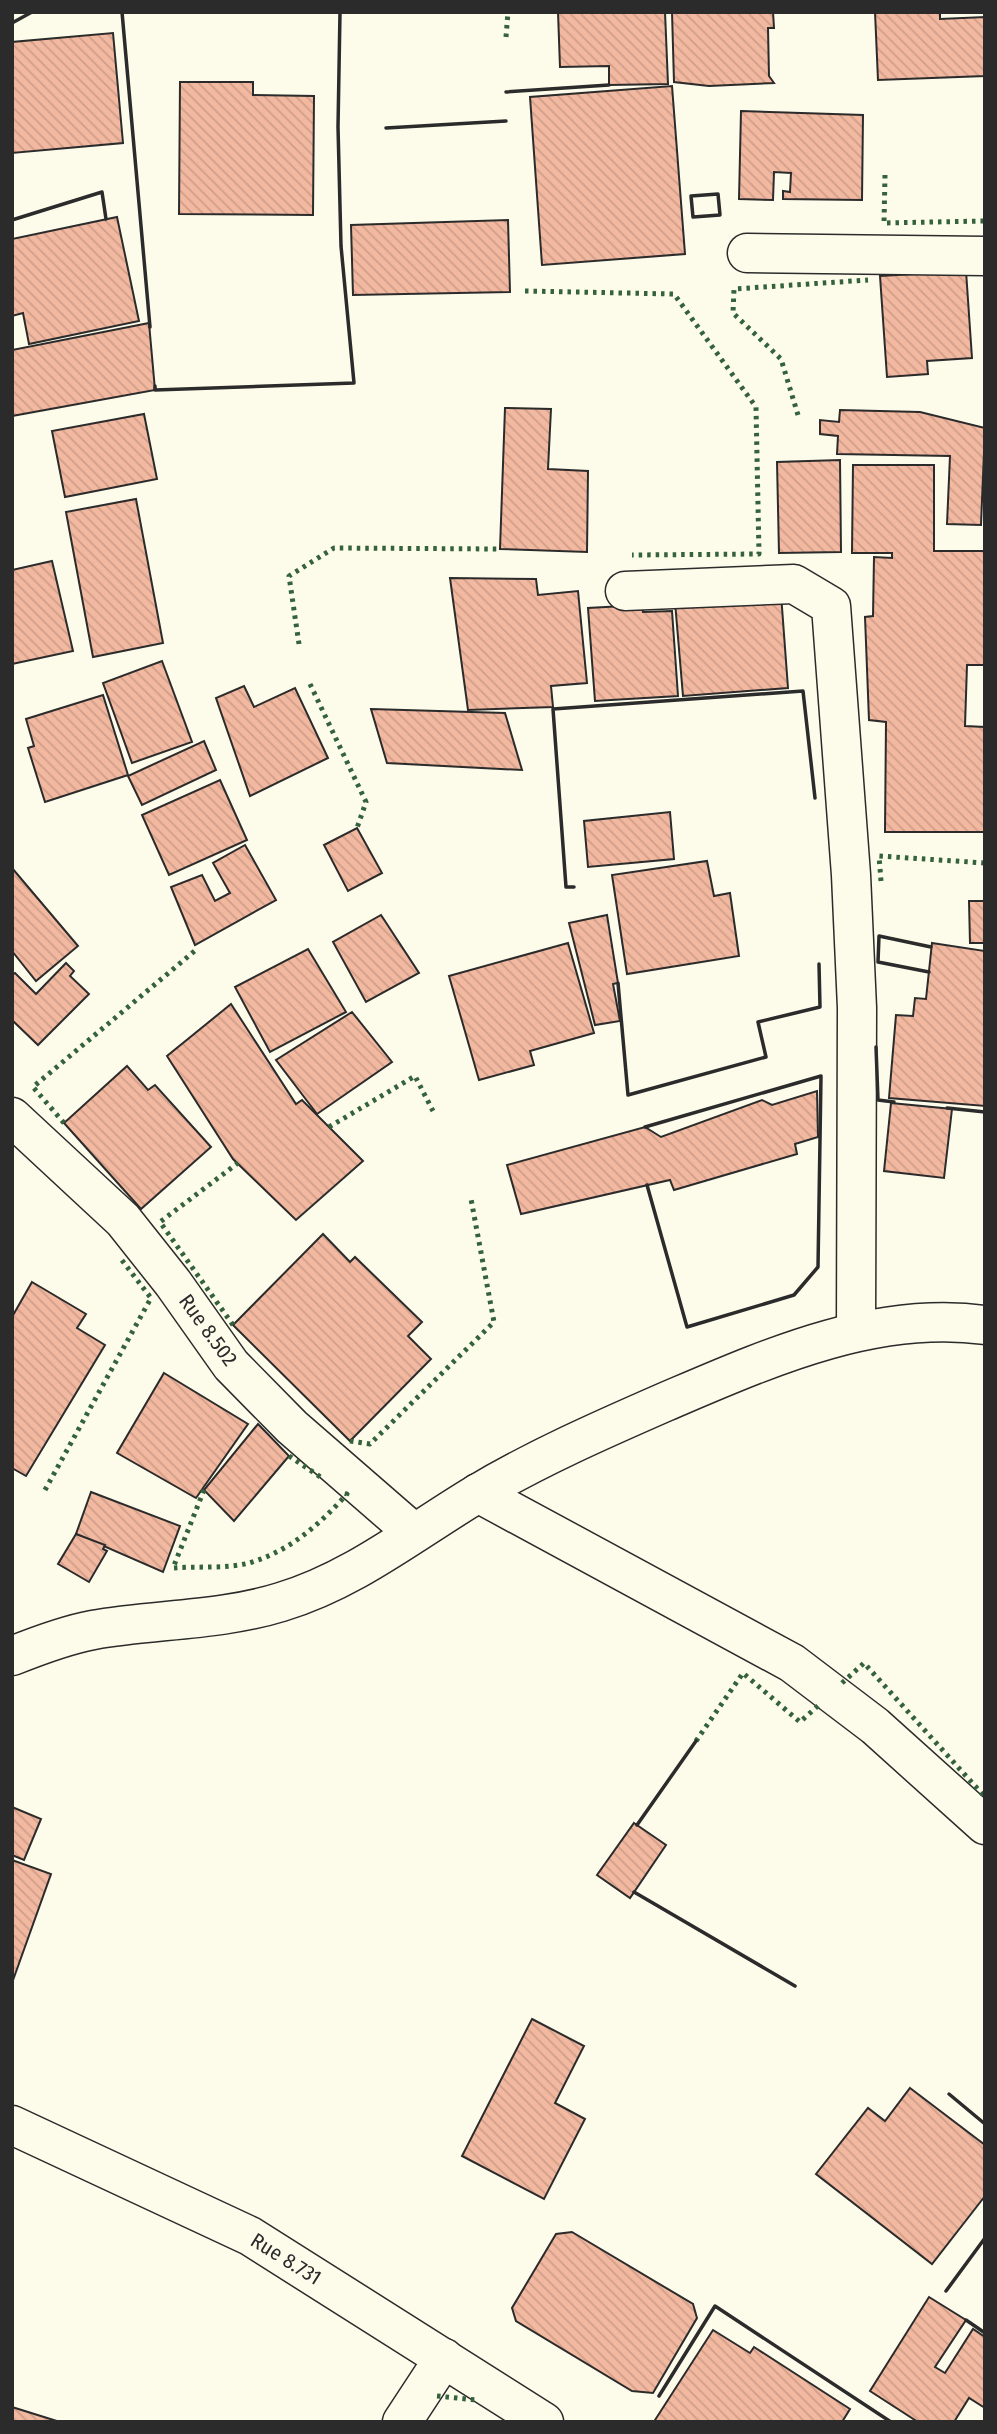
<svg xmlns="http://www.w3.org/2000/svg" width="997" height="2434" font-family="'Fira Sans Condensed',sans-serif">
<defs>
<pattern id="building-back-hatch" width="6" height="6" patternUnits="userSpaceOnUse" patternTransform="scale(1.75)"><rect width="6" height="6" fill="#f2b8a0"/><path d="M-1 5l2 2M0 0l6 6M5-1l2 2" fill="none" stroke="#d09e8a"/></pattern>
</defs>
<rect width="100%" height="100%" fill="#fdfbea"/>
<!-- building -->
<g fill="url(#building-back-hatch)" stroke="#2b2b2b" stroke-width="2">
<path d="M558 12H665L668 84 609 85V66L560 67Z"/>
<path d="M672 12H773L774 28H768L769 76 774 83 709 86 674 82Z"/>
<path d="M875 12H940V19L985 17V76L878 80Z"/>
<path d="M113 33 123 143 12 153V42Z"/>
<path d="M180 82H253V95L314 96 313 215 179 214Z"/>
<path d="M672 86 685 254 542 265 530 97Z"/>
<path d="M741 111 863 115 862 200 783 199V191L790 192 791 173 774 172 773 200 739 199Z"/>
<path d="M117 217 139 321 29 344 23 313 12 316V239Z"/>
<path d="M508 220 510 292 353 295 351 225Z"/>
<path d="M966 271 972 358 927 361 928 374 887 377 880 276Z"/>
<path d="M149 323 155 390 12 416V350Z"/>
<path d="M505 408 551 409 548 469 588 471 587 552 500 549Z"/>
<path d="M840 410 920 412 985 428 981 525 947 524 950 456 837 454 838 436 820 434V420L839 422Z"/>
<path d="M144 414 157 479 65 497 52 431Z"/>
<path d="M840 460 841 552 779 553 777 462Z"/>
<path d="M853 465H934V551H985V665H967L965 726 985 727V832H885L886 722 869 720 865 617 873 616 874 557 892 558V553H852Z"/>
<path d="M136 499 163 643 93 657 66 512Z"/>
<path d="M52 561 73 651 12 664V570Z"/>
<path d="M450 578 536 579 538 595 578 591 587 683 551 686 553 707 468 710Z"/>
<path d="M781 594 788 688 683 696 675 602Z"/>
<path d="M642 605 643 612 672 611 678 696 595 701 588 608Z"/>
<path d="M162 661 192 742 132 763 103 683Z"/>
<path d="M244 686 254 707 295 688 328 758 250 796 216 698Z"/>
<path d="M103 695 128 775 45 802 28 748 34 746 26 719Z"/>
<path d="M371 709 505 713 522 770 387 763Z"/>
<path d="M204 741 216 770 142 805 128 776Z"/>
<path d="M220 780 247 840 169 875 142 815Z"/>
<path d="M670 812 674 859 588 867 584 821Z"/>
<path d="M357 828 382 873 348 891 324 845Z"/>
<path d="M245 845 276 900 195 945 171 887 202 875 215 901 230 893 213 863Z"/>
<path d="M707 861 714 896 730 893 739 956 627 974 612 875Z"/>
<path d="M12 868 78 946 36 981 12 951Z"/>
<path d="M969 901H985V943H970Z"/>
<path d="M381 915 419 973 366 1002 333 942Z"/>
<path d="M607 915 618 983 613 984 620 1021 595 1025 569 923Z"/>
<path d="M568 943 594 1033 530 1051 534 1065 479 1080 449 976Z"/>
<path d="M932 943 985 951V1106L889 1098 896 1015 913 1016 915 998 926 999Z"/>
<path d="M308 949 346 1012 270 1052 235 987Z"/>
<path d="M66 963 74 971 70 976 89 994 38 1045 12 1020V975L15 973 36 994Z"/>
<path d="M231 1004 296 1104 302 1100 363 1161 296 1220 233 1159 167 1056Z"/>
<path d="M352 1012 392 1062 317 1114 276 1060Z"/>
<path d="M127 1066 148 1090 155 1085 211 1147 141 1209 64 1123Z"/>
<path d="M817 1091 818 1137 795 1144 797 1154 674 1190 670 1180 521 1214 507 1165 645 1127 661 1137 762 1100 772 1105Z"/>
<path d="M891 1103 952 1109 944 1178 884 1171Z"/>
<path d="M323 1234 350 1262 355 1257 422 1322 408 1336 431 1359 350 1441 233 1325Z"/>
<path d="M32 1282 86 1314 77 1328 105 1345 26 1476 12 1468V1317Z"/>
<path d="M164 1373 248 1424 196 1498 117 1453Z"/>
<path d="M258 1424 289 1456 234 1521 204 1490Z"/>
<path d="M91 1492 180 1526 163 1572 76 1534Z"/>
<path d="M76 1534 105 1545 103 1549 107 1551 89 1582 58 1564Z"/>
<path d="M12 1807 41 1819 24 1860 12 1855Z"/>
<path d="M634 1823 666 1845 630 1898 597 1875Z"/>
<path d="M12 1860 51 1874 12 1983Z"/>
<path d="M532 2019 584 2046 555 2103 585 2119 544 2199 462 2156Z"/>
<path d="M910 2088 985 2145V2196L932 2264 816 2174 868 2108 885 2121Z"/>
<path d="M572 2232 693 2304 697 2318 653 2393 632 2391 516 2321 512 2308 556 2234Z"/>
<path d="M929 2297 966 2320 935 2367 945 2373 973 2329 985 2337V2408L969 2398 954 2422H918L870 2391Z"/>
<path d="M713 2330 750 2353 754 2347 850 2409 842 2422H657L655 2420Z"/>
<path d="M12 2407 60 2422H12Z"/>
</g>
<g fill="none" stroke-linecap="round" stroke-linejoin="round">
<defs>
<g id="minor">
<path d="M747 253 985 256"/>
<path d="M625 591 794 584 831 606 851 875 857 1008 856 1331"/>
<path d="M12 1117 123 1220 173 1283 231 1365 292 1427 414 1533"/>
<path d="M478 1493 792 1663 875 1726 985 1825"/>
<path d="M12 1656C37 1646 66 1635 93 1630 155 1619 220 1621 281 1602 352 1581 412 1533 475 1495 535 1459 601 1430 665 1402 766 1359 873 1310 985 1325"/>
<path d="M12 2125 250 2236 544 2422"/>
<path d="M402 2422 444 2358"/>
</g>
</defs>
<!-- minor casing -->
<use href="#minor" stroke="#2b2b2b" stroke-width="41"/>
<!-- minor -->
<use href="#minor" stroke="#fdfbea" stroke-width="38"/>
<!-- hedge -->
<g stroke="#34623c" stroke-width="5" stroke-dasharray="3.5 5" stroke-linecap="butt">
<path d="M506 37 508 12"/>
<path d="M885 175 884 223 985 221"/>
<path d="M525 291 674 294 756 407 759 554 632 555"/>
<path d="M798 415 781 359 733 313 734 289 868 280"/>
<path d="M299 644 289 576 334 548 500 549"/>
<path d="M310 684 366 802 357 828"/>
<path d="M881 881 879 856 985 863"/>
<path d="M64 1123 33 1087 197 949"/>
<path d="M329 1127 415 1076 433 1111"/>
<path d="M233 1325 160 1222 238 1163"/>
<path d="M350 1441 370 1444 494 1322 471 1199"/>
<path d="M289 1456 322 1478"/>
<path d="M45 1490 151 1298 121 1259"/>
<path d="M204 1490 173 1568C197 1566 227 1569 249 1563 290 1551 319 1525 347 1494L344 1493"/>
<path d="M842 1683 864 1663 985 1797"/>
<path d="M696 1741 743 1673 800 1722 820 1704"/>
<path d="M437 2396 476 2400"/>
</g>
<!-- wall -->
<g stroke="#2b2b2b" stroke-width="3.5">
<path d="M122 12 150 327"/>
<path d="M12 23 32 12"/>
<path d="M506 92 609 85"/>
<path d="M386 128 506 121"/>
<path d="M718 194 720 215 693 217 691 196Z"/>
<path d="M12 220 102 192 106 219"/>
<path d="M155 386V390L354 383 341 246 338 127 340 12"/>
<path d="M574 887H566L553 709 803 691 815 798"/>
<path d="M929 972 878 962 879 936 931 947"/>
<path d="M618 983 628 1095 766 1057 758 1022 820 1007 819 964"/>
<path d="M876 1047 878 1100 894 1102"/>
<path d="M947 1108 985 1112"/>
<path d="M645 1127 821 1076 818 1267 794 1295 687 1327 647 1185"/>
<path d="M637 1825 696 1741"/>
<path d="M634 1892 795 1986"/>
<path d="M949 2094 985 2124"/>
<path d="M946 2291 985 2238"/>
<path d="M966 2320 985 2333"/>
<path d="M659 2396 715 2306 891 2422"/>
</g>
</g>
<g text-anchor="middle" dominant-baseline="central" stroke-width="5" stroke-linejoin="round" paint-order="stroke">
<!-- street labels -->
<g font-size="21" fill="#2b2b2b" stroke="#fdfbea">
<text transform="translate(208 1330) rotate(54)">Rue 8.502</text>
<text transform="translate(286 2259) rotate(32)">Rue 8.731</text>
</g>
</g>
<!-- border -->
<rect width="997" height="2434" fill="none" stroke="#2b2b2b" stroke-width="28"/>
</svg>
